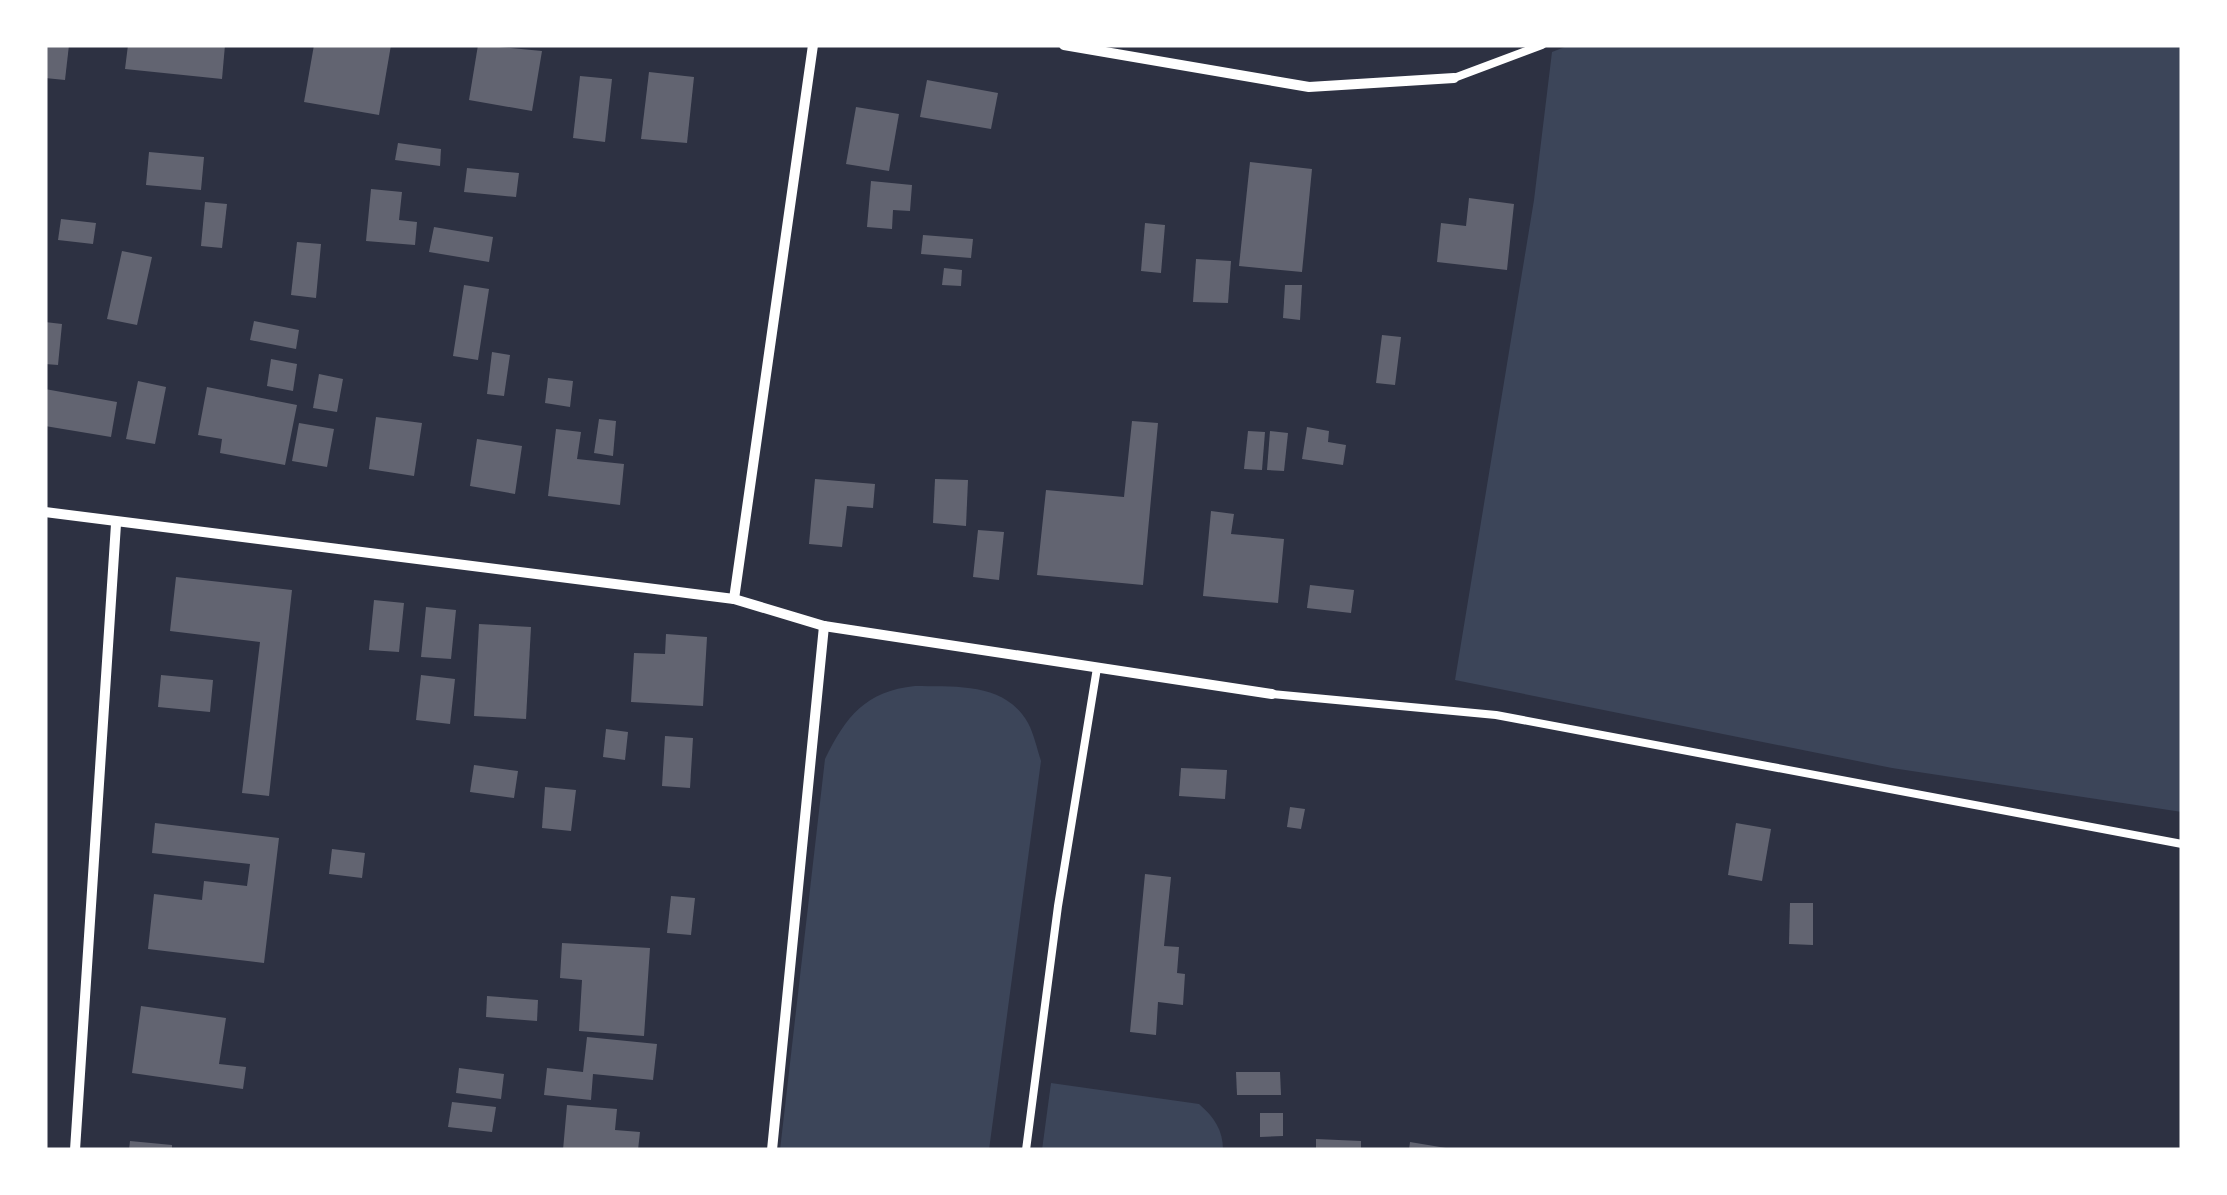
<svg xmlns="http://www.w3.org/2000/svg" width="2227" height="1195" font-family="'Alegreya Sans',sans-serif">
<rect width="100%" height="100%" fill="#2d3142"/>
<!-- green -->
<g fill="#3c4559">
<path d="M1570 45H2182V812L1892 768 1455 680 1534 200 1552 52Z"/>
<path d="M915 686C956 687 1005 682 1028 723 1034 734 1037 749 1041 761L989 1150H780L825 759C846 716 866 691 915 686Z"/>
<path d="M1051 1083 1199 1104C1214 1117 1223 1130 1223 1150H1042Z"/>
</g>
<!-- building -->
<g fill="#626471">
<path d="M45 45H69L65 80 45 78Z"/>
<path d="M128 45H225L222 79 125 69Z"/>
<path d="M314 45H391L379 115 304 102Z"/>
<path d="M478 45 542 51 532 111 469 100Z"/>
<path d="M649 72 694 77 687 143 641 139Z"/>
<path d="M580 76 612 79 605 142 573 138Z"/>
<path d="M927 80 998 93 991 129 920 117Z"/>
<path d="M856 107 899 114 889 171 846 164Z"/>
<path d="M398 143 441 149 440 166 395 160Z"/>
<path d="M149 152 204 157 201 190 146 185Z"/>
<path d="M1250 162 1312 169 1302 272 1239 266Z"/>
<path d="M467 168 519 173 516 197 464 192Z"/>
<path d="M871 181 912 185 910 211 893 210 892 229 867 227Z"/>
<path d="M371 189 402 192 399 220 417 222 415 245 366 241Z"/>
<path d="M1469 198 1514 204 1507 270 1437 262 1441 223 1466 226Z"/>
<path d="M205 202 227 204 222 248 201 246Z"/>
<path d="M61 219 96 223 93 244 58 240Z"/>
<path d="M1145 223 1165 225 1161 273 1141 271Z"/>
<path d="M434 227 493 237 489 262 429 252Z"/>
<path d="M923 235 973 239 971 258 921 254Z"/>
<path d="M297 242 321 244 316 298 291 295Z"/>
<path d="M122 251 152 257 137 325 107 319Z"/>
<path d="M1196 259 1231 261 1228 303 1193 302Z"/>
<path d="M944 268 962 270 961 286 942 285Z"/>
<path d="M464 285 489 289 478 360 453 356Z"/>
<path d="M1285 285H1302L1300 320 1283 318Z"/>
<path d="M254 321 299 330 296 349 250 340Z"/>
<path d="M45 322 62 324 58 365 45 364Z"/>
<path d="M1382 335 1401 337 1395 385 1376 383Z"/>
<path d="M492 352 510 355 504 396 487 394Z"/>
<path d="M271 359 297 364 293 391 267 386Z"/>
<path d="M319 374 343 379 337 412 313 408Z"/>
<path d="M548 378 573 381 570 407 545 403Z"/>
<path d="M138 381 166 387 155 444 126 439Z"/>
<path d="M207 387 297 405 285 465 220 453 222 439 198 435Z"/>
<path d="M45 389 117 402 111 437 45 426Z"/>
<path d="M376 417 422 423 414 476 369 469Z"/>
<path d="M599 419 616 421 613 456 594 453Z"/>
<path d="M1132 421 1158 423 1143 585 1037 575 1046 490 1124 497Z"/>
<path d="M299 423 334 429 327 467 292 461Z"/>
<path d="M1307 427 1329 431 1328 442 1346 445 1343 465 1302 459Z"/>
<path d="M556 429 581 432 577 459 624 464 620 505 548 496Z"/>
<path d="M1248 431 1265 432 1262 470 1244 469Z"/>
<path d="M1270 431 1288 433 1284 471 1267 470Z"/>
<path d="M477 439 522 446 515 494 470 486Z"/>
<path d="M815 479 875 484 873 508 847 506 842 547 809 544Z"/>
<path d="M935 479 968 480 966 526 933 523Z"/>
<path d="M1211 511 1234 514 1231 534 1284 539 1278 603 1203 596Z"/>
<path d="M978 530 1004 532 999 580 973 577Z"/>
<path d="M176 577 292 590 269 796 242 793 260 642 170 631Z"/>
<path d="M1310 585 1354 590 1351 613 1307 608Z"/>
<path d="M374 600 404 603 399 652 369 650Z"/>
<path d="M426 607 456 610 451 659 421 657Z"/>
<path d="M479 624 531 627 526 719 474 716Z"/>
<path d="M666 634 707 637 703 706 631 702 634 653 665 654Z"/>
<path d="M161 675 213 680 210 712 158 707Z"/>
<path d="M421 675 455 679 450 724 416 720Z"/>
<path d="M606 729 628 732 625 760 603 757Z"/>
<path d="M665 736 693 738 690 788 662 786Z"/>
<path d="M474 765 518 771 514 798 470 792Z"/>
<path d="M1181 768 1227 770 1225 799 1179 796Z"/>
<path d="M545 787 576 790 571 831 542 828Z"/>
<path d="M1290 807 1305 809 1301 829 1287 827Z"/>
<path d="M155 823 279 838 264 963 148 949 154 894 202 900 204 881 247 886 250 864 152 853Z"/>
<path d="M1736 823 1771 829 1762 881 1728 875Z"/>
<path d="M332 849 365 853 362 878 329 874Z"/>
<path d="M1145 874 1171 877 1164 946 1179 947 1177 973 1185 974 1183 1005 1158 1002 1156 1035 1130 1032Z"/>
<path d="M671 896 695 898 691 935 667 933Z"/>
<path d="M1790 903H1813V945L1789 944Z"/>
<path d="M562 943 650 948 644 1036 579 1031 582 980 560 978Z"/>
<path d="M487 996 538 1000 537 1021 486 1017Z"/>
<path d="M141 1006 226 1018 219 1064 246 1067 243 1089 132 1073Z"/>
<path d="M587 1037 657 1044 653 1080 593 1074 591 1100 544 1095 547 1068 583 1072Z"/>
<path d="M459 1068 504 1074 501 1099 456 1093Z"/>
<path d="M1236 1072H1280L1281 1095H1237Z"/>
<path d="M452 1102 496 1107 492 1132 448 1127Z"/>
<path d="M567 1105 617 1109 615 1130 640 1132 638 1150H563Z"/>
<path d="M1260 1113H1283V1136L1260 1137Z"/>
<path d="M1316 1139 1361 1141V1150H1316Z"/>
<path d="M130 1141 172 1145V1150H129Z"/>
<path d="M1410 1142 1446 1148V1150H1409Z"/>
</g>
<g fill="none" stroke-linecap="round" stroke-linejoin="round">
<!-- service -->
<g stroke="#fff" stroke-width="8">
<path d="M1454 78 1542 45"/>
<path d="M1272 694 1496 715 2182 844"/>
<path d="M1026 1150 1058 906 1097 668"/>
</g>
<!-- minor -->
<g stroke="#fff" stroke-width="10">
<path d="M1064 45 1309 87 1454 78"/>
<path d="M45 512 734 599 824 626 1272 694"/>
<path d="M734 599 813 45"/>
<path d="M75 1150 116 524"/>
<path d="M772 1150 824 626"/>
</g>
</g>
<!-- border -->
<rect width="2227" height="1195" fill="none" stroke="#ffffff" stroke-width="95"/>
</svg>
